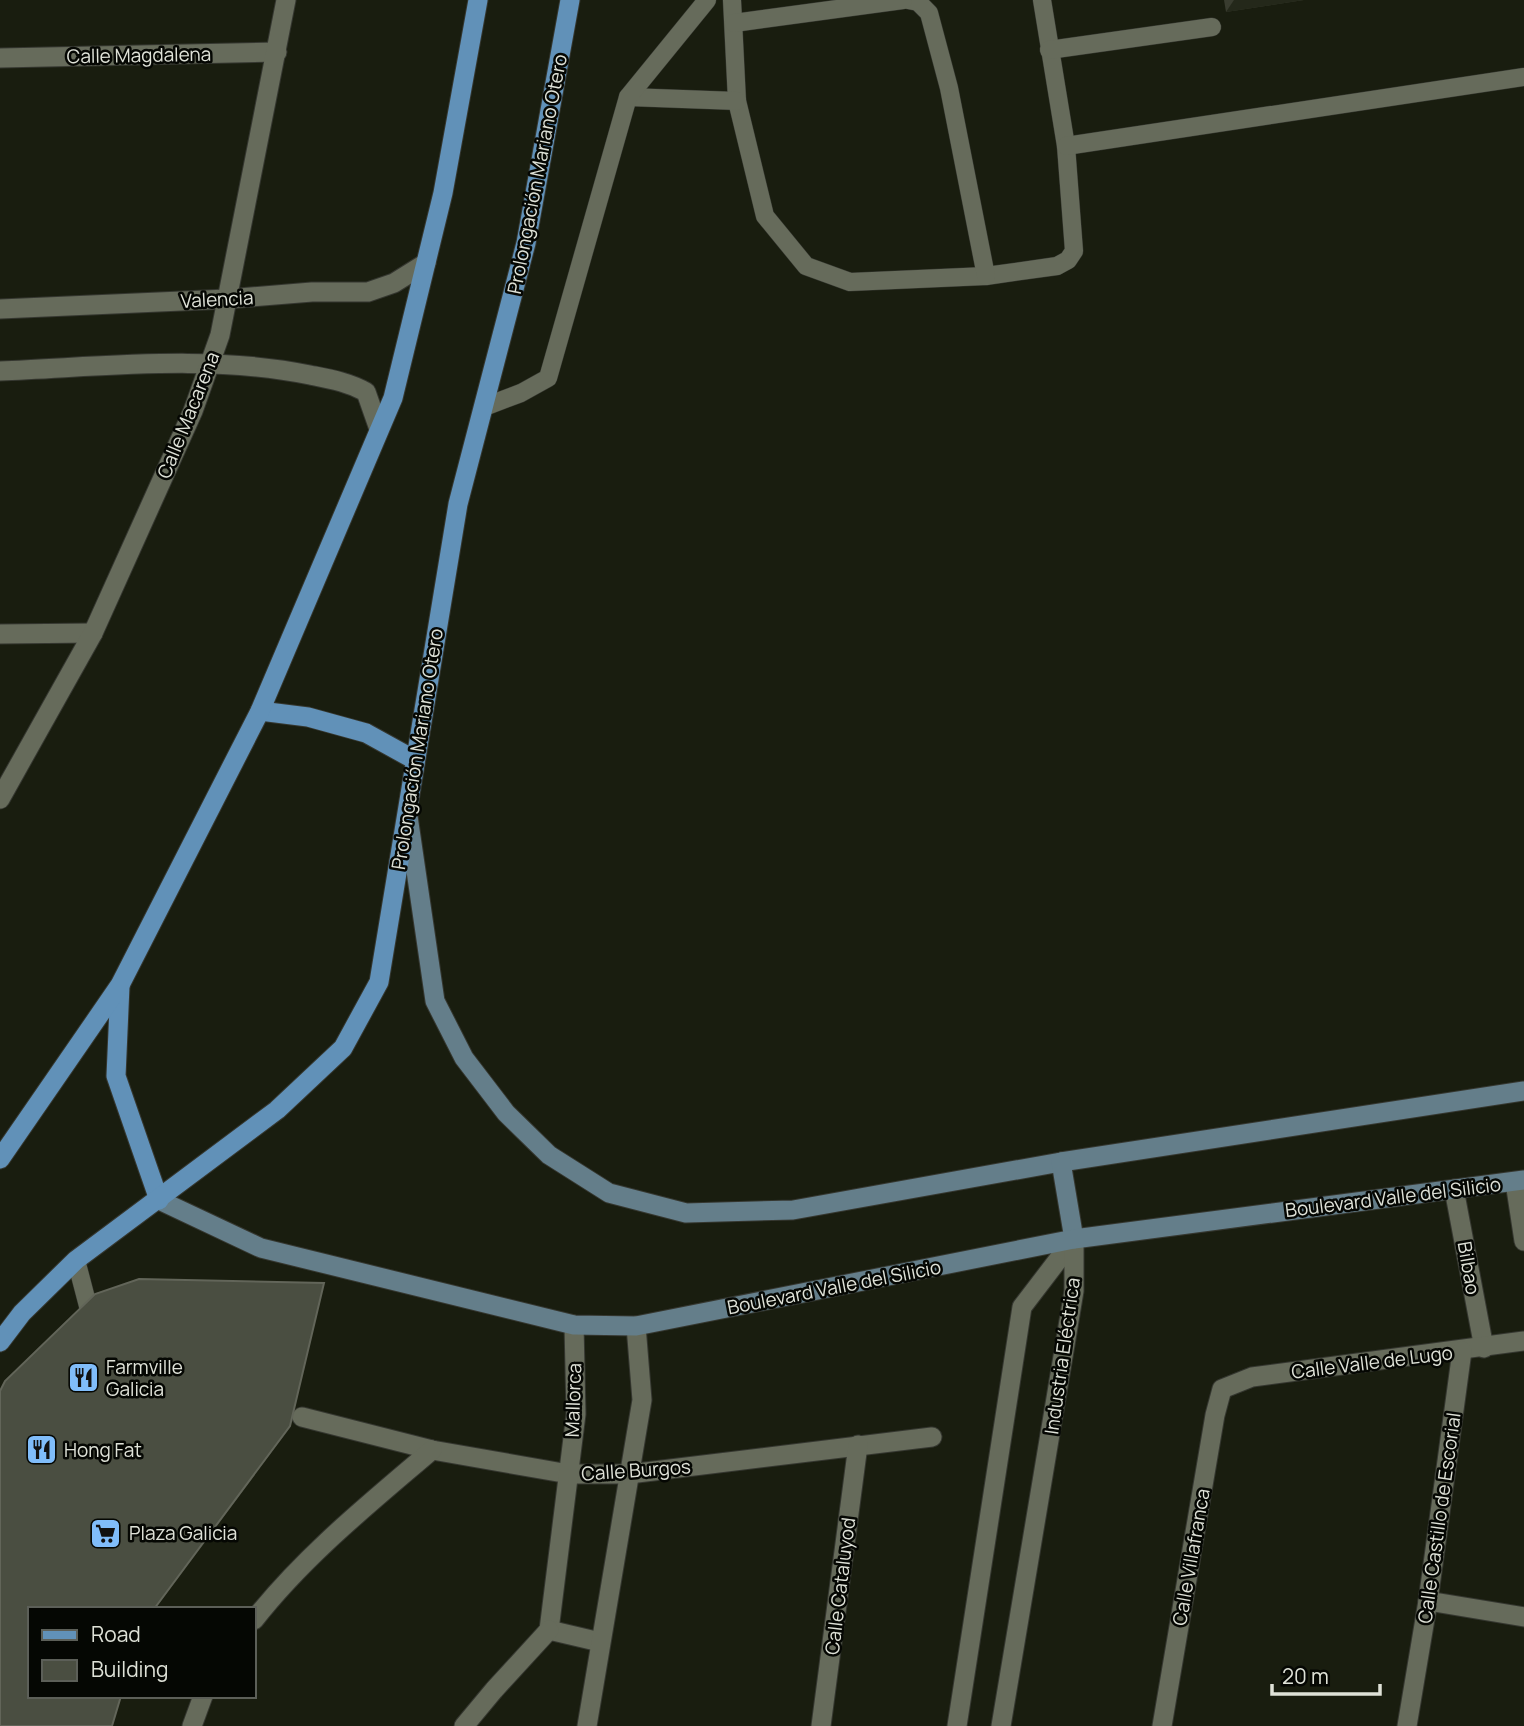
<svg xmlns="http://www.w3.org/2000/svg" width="1524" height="1726" font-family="Manrope,sans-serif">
<rect width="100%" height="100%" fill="#191d0f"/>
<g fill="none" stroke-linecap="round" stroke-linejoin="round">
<defs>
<g id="service">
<path d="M732 0 737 101 765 216 806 266 850 282 986 276 1057 266 1068 260 1074 251 1066 146 1042 0"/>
<path d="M908 0 918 2 929 13 949 88 986 276"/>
<path d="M734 23 903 0"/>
<path d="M1049 50 1212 27"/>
<path d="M628 97 737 101"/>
<path d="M1066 146 1524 77"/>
<path d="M484 407 521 393 548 378 628 97 707 0"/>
<path d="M76 1260 93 1325"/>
</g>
<g id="minor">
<path d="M0 58 277 52"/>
<path d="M0 309 227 299 312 292H368L394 283 426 263"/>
<path d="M0 371C103 367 208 354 310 375 330 379 348 382 366 392L379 429"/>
<path d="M0 634 93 633"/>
<path d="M0 799 93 633 193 411 220 335 286 0"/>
<path d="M1515 1182 1524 1241"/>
<path d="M1454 1189 1484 1348"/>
<path d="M302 1417 432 1450 569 1474H629L932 1437"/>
<path d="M1428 1601 1524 1617"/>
<path d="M254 1620C304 1556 370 1503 432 1450"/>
<path d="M549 1630 576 1414 574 1325"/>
<path d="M549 1630 600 1642"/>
<path d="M192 1726 203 1696"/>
<path d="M464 1726 494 1690 549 1630"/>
<path d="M587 1726 642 1400 636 1326"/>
<path d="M821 1726 858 1445"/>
<path d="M1162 1726 1215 1415 1222 1389 1252 1377 1524 1341"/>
<path d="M1407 1726 1428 1601 1462 1351"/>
</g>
<g id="tertiary">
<path d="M957 1726 1022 1307 1074 1239"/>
<path d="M1001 1726 1074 1291V1239"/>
</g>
<g id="secondary">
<path d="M408 816 435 1001 464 1058 506 1113 549 1155 609 1193 686 1213 793 1210 1061 1162 1524 1091"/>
<path d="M1061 1162 1074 1239"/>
<path d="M159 1200 261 1248 574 1325 636 1326 1074 1239 1524 1180"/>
</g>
<g id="primary">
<path d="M260 711 308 717 366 733 415 760"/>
<path d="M120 986 116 1076 159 1200"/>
<path d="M0 1159 120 985 260 711 393 398 443 193 478 0"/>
<path d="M0 1342 22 1313 76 1260 277 1110 343 1048 379 982 458 504 526 243 570 0"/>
</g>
</defs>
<!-- service casing -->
<use href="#service" stroke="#353730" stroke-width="19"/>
<!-- minor casing -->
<use href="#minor" stroke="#353730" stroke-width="21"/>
<!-- tertiary casing -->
<use href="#tertiary" stroke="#353730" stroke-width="21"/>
<!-- secondary casing -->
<use href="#secondary" stroke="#353730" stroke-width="21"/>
<!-- primary casing -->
<use href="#primary" stroke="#353730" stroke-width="21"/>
<!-- service -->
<use href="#service" stroke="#666b5b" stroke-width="18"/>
<!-- minor -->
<use href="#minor" stroke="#666b5b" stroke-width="19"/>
<!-- tertiary -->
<use href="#tertiary" stroke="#666b5b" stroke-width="19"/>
<!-- secondary -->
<use href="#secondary" stroke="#647e8a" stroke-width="19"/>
<!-- primary -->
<use href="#primary" stroke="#6191b8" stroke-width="19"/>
</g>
<!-- wall -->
<path fill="#393c2f" d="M1224 0H1304L1226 12Z"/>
<!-- shaded-wall -->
<g fill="#24281a">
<path d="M1234 0H1304L1226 12Z"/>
<path d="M290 1426 268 1457 155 1609H154Z"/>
</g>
<!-- building -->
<path fill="#4a4e41" stroke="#626559" stroke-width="2" d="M139 1279 324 1283 290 1426 154 1609H30V1696H121L112 1726H0V1391L5 1381 95 1294Z"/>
<!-- icons -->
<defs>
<symbol id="restaurant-square" viewBox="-11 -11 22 22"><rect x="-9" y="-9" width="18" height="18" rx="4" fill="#80bdfa" stroke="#050703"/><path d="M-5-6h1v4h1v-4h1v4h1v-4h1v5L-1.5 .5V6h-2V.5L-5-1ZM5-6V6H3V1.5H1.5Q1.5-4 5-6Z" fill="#111"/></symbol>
<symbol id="supermarket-square" viewBox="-11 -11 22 22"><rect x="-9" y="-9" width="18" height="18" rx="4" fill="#80bdfa" stroke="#050703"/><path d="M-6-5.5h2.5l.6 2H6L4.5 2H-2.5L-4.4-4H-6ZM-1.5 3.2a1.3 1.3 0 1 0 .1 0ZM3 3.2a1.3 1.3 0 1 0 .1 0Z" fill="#111"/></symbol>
</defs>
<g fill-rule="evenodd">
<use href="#restaurant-square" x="66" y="1360" width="35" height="35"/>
<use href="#restaurant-square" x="24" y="1432" width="35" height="35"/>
<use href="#supermarket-square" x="88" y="1516" width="35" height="35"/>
</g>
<g text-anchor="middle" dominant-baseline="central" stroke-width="5" stroke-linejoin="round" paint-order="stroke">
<!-- street labels -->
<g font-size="19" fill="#dfe2d8" stroke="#050703">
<text transform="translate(139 55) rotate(-1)">Calle Magdalena</text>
<text transform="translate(537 174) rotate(-79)">Prolongación Mariano Otero</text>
<text transform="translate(217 299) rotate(-3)">Valencia</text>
<text transform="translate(188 415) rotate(-68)">Calle Macarena</text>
<text transform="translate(417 749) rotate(-81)">Prolongación Mariano Otero</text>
<text transform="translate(1393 1197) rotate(-7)">Boulevard Valle del Silicio</text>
<text transform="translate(1469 1268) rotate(80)">Bilbao</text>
<text transform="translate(834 1287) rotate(-11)">Boulevard Valle del Silicio</text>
<text transform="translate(1062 1356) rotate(-82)">Industria Eléctrica</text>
<text transform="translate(1372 1362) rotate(-7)">Calle Valle de Lugo</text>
<text transform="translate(573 1400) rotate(-88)">Mallorca</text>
<text transform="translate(636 1470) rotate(-4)">Calle Burgos</text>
<text transform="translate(1439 1518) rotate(-82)">Calle Castillo de Escorial</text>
<text transform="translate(1191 1557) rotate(-80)">Calle Villafranca</text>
<text transform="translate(840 1586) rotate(-83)">Calle Cataluyod</text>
</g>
<!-- poi labels -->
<g font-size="19" fill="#dfe2d8" stroke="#050703" text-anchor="start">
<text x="106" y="1367">Farmville<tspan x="106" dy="22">Galicia</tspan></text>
<text x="64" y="1450">Hong Fat</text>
<text x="129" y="1533">Plaza Galicia</text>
</g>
</g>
<!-- legend -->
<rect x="28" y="1607" width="228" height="91" fill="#050703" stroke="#5c5f58" stroke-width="2"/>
<rect x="42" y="1630" width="35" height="10" fill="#6191b8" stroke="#5c5f58" stroke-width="2"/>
<text x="91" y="1642" font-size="21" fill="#dfe2d8">Road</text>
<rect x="42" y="1660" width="35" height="21" fill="#4a4e41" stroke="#5c5f58" stroke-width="2"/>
<text x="91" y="1677" font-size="21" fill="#dfe2d8">Building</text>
<!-- scale -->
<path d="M1272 1684v10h108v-10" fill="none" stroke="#dfe2d8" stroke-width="3.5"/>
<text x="1282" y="1684" font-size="21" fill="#dfe2d8" stroke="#050703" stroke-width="5" paint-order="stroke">20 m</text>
</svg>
